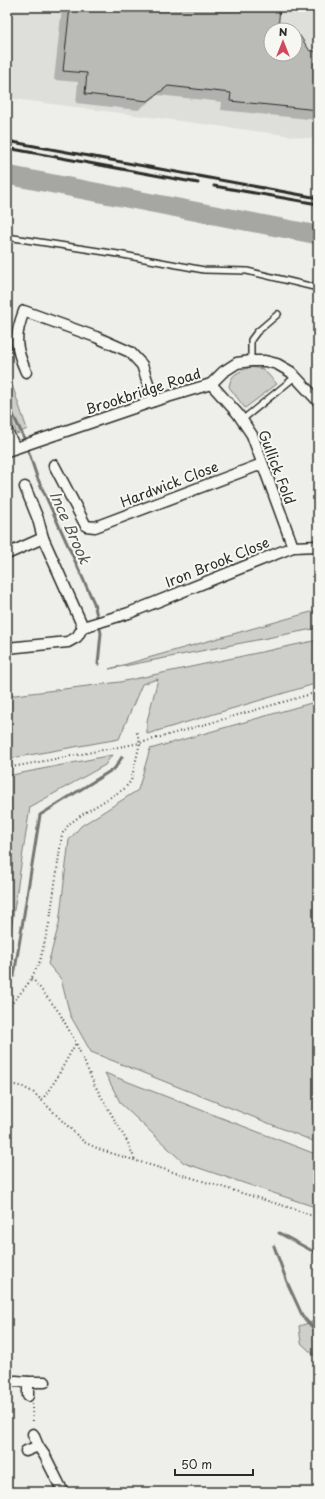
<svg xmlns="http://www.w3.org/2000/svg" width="325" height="1499" font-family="'Playpen Sans',sans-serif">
<rect width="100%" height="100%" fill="#eeeeea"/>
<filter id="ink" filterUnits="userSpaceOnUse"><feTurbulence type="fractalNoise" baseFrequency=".025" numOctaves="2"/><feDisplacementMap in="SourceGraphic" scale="8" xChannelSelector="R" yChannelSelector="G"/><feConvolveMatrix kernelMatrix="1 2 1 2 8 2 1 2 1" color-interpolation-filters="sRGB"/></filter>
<g filter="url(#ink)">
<!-- built -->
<path fill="#dededb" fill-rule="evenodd" d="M7 7H318V138H307L7 98ZM271 30H295V54H271Z"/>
<!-- green -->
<g fill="#cececa" stroke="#7c7c7a">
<path d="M250 367 263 369 277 384 245 408 229 387C231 373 238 373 250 367Z"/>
<path d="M7 370 27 429 17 434 7 410Z"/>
<path d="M318 610V628L109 669Z"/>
<path d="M318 640V683L147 734V721L158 679 142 684 119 739 7 759V696L120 682Z"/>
<path d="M318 701V1143L91 1052 70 1015 61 979 48 964 59 924 69 840 81 826 138 790 150 749Z"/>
<path d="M112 755 105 765 30 807 7 955V776Z"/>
<path d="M105 1073 318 1155V1208L184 1163 121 1104Z"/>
<path d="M318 1320V1359L301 1343 299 1326Z"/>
</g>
<!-- shadow -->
<path fill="#0003" d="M62 7H279L277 30H271V54H295V36L310 52H318V120L221 110 222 102 158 95 138 110 76 103 78 82 54 80Z"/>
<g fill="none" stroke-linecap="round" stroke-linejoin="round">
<!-- stream -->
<g stroke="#757573" stroke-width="3">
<path d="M7 402 24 438 37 477 94 603 101 633 98 664"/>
<path d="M7 981 14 976 40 815 115 768 122 757"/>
<path d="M279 1233 318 1254"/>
<path d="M274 1246 287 1282 303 1317 318 1333"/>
</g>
<!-- river -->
<path stroke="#a6a6a3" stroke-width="19" d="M7 175 318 235"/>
</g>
<!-- building -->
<path fill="#babab7" stroke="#2b2b2b" d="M70 7H280L278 30H271V54H295V35L300 36 310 51H318V110L230 101 231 93 168 86 148 101 85 94 87 73 63 71Z"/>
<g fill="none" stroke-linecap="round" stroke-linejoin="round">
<defs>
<g id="service">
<path d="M7 237 118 254 204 270 247 271 318 288"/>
<path d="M251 361V340L257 332 278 314"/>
<path d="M242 420 295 377"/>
</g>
<g id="minor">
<path d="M26 372C15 347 14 337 24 311L96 337 130 352 142 365 154 401"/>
<path d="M211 384 238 414 252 435 293 547"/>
<path d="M7 431 15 448"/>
<path d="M7 451 154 401 211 384 223 372 237 363 251 361H265L277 364 291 372 318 401"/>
<path d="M54 465 86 526 95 527 262 464"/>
<path d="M43 538 83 627"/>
<path d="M7 554 43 538 38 519 25 487"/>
<path d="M7 648 68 642 77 637 83 627 129 613 293 547 318 546"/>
<path d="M7 1382 16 1381 28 1382"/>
<path d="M28 1396V1382H45"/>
<path d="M33 1434 38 1446"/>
<path d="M26 1451 38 1446 45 1456 63 1492"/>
</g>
</defs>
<!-- service casing -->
<use href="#service" stroke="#2b2b2b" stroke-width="8"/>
<!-- minor casing -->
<use href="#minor" stroke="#2b2b2b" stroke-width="13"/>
<!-- path -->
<g stroke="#2b2b2b" stroke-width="2" stroke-dasharray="1 3" stroke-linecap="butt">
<path d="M7 768 140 743 318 692"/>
<path d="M32 978 59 1012 76 1043 94 1084 128 1143 135 1160"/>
<path d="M7 1008 15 1000 30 981 40 961 50 920 62 834 69 824 83 814 124 789 131 781 140 743 136 730"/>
<path d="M7 1083 23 1087 33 1092 84 1142 101 1150 294 1209 318 1218"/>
<path d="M42 1100 55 1081 76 1043"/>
<path d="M32 1404 33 1424"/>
</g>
<!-- service -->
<use href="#service" stroke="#f6f6f2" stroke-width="5"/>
<!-- minor -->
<use href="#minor" stroke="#f6f6f2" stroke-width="10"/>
<!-- rail -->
<g stroke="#2b2b2b" stroke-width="3">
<path d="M7 141 318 198"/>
<path d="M7 148 198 183"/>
<path d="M214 186 318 204"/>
</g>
</g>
</g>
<g text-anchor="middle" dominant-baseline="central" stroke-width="4" stroke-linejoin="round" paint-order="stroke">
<!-- street labels -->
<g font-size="14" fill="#2b2b2b" stroke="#f6f6f2">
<text transform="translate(143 391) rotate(-18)">Brookbridge Road</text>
<text transform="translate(277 467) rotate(69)">Gullick Fold</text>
<text transform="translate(169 484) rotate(-21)">Hardwick Close</text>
<text transform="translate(217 562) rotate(-22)">Iron Brook Close</text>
</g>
<!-- water labels -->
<g font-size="15" font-style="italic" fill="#565655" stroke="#f6f6f2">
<text transform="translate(71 527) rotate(66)">Ince Brook</text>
</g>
</g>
<!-- margin -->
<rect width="325" height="1499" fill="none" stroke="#f6f6f2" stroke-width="24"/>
<rect x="12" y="12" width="301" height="1475" fill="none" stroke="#2b2b2b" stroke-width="1.5" filter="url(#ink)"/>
<!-- north arrow -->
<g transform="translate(283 42)"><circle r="19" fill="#f6f6f2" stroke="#a5a5a2"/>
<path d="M0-3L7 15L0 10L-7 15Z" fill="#d1495b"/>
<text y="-6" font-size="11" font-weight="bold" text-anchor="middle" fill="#2b2b2b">N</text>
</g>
<!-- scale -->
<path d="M175 1469v6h78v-6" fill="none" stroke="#2b2b2b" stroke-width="2"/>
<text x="181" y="1469" font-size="12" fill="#2b2b2b" stroke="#f6f6f2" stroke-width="3" paint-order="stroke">50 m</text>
</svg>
